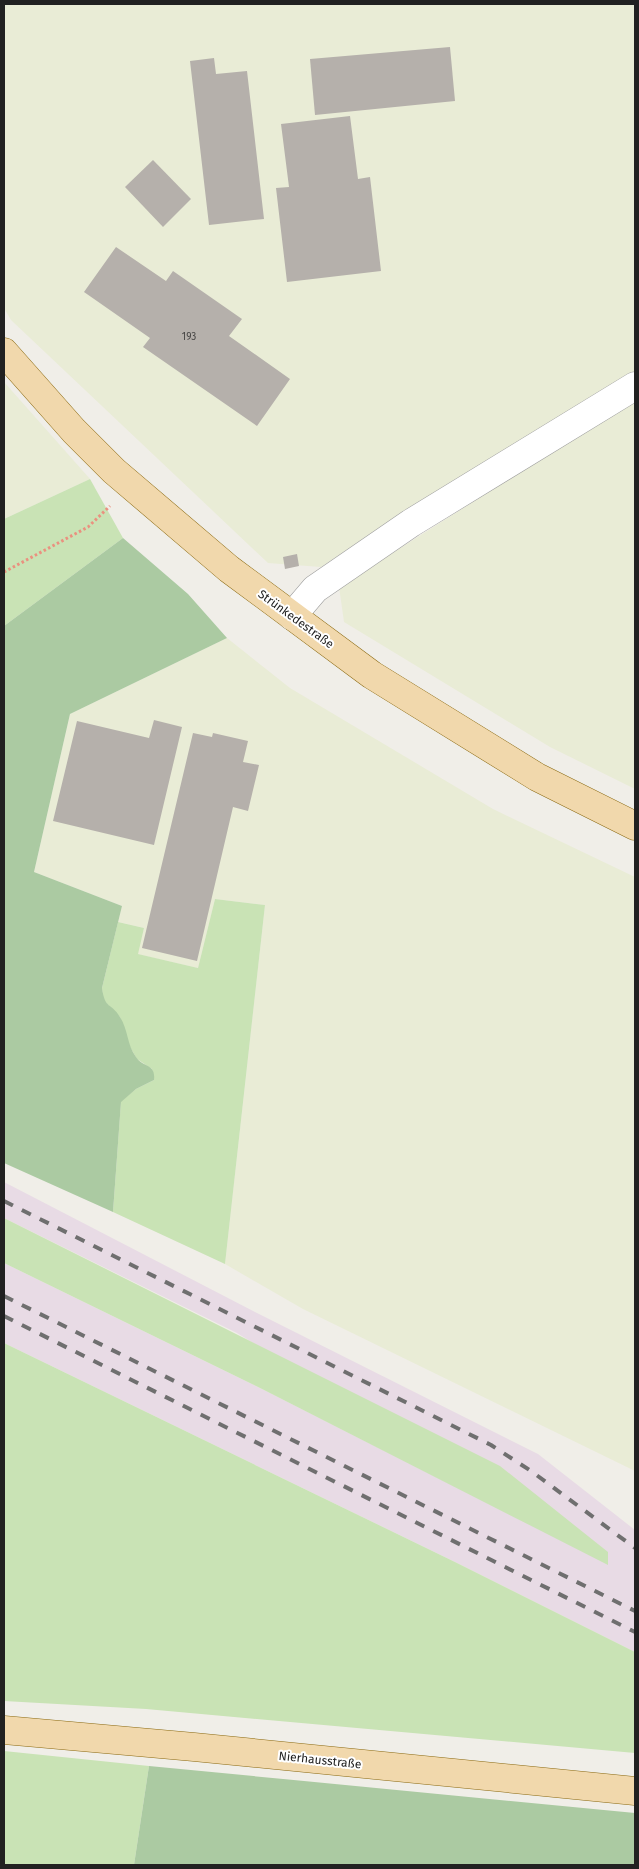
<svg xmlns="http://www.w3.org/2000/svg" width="639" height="1869" font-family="'Fira Sans',sans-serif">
<rect width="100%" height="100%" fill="#f0eee8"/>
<!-- industrial -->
<path fill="#e8dbe5" d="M4 1182 255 1312 538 1454 635 1530V1652L455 1562 4 1343V1263L264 1390 608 1564 237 1333 4 1218Z"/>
<!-- farmland -->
<g fill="#e9ecd6">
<path d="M4 4H635V378L392 520 321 567 268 563 11 320 4 308Z"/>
<path d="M4 382 90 479 4 519Z"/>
<path d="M635 399V789L550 747 344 622 339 587Z"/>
<path d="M227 638 290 688 493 809 635 877V1471L303 1309 225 1264 265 905 215 899 198 968 137 954 144 928 118 922 122 906 34 872 70 714Z"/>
</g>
<!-- grass -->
<g fill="#c9e3b5">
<path d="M90 479 123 538 4 626V519Z"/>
<path d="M215 899 265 905 225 1264 113 1212 121 1101 136 1089 154 1080 152 1069 137 1059 130 1047 120 1017 103 1000 102 988 118 922 144 928 138 954 198 968Z"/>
<path d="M4 1218 500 1466 608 1552V1565L264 1390 4 1263Z"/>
<path d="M4 1343 455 1562 635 1652V1753L146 1709 4 1701Z"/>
<path d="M4 1751 149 1766 134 1865H4Z"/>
</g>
<!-- forest -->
<g fill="#abcaa2">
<path d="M123 538 188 594 227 638 70 714 34 872 122 906 102 988C105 1010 111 1002 120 1017 128 1029 127 1045 136 1057 143 1068 156 1063 154 1080L136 1089 121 1102 113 1212 4 1163V626Z"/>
<path d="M149 1766 635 1813V1865H134Z"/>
</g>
<!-- building -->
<g fill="#b5b0ab">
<path d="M450 47 455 101 315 115 310 59Z"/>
<path d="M214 58 216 74 247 71 264 219 209 225 190 61Z"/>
<path d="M350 116 358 179 370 177 381 271 287 282 276 188 289 187 281 124Z"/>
<path d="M153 160 191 199 163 227 125 187Z"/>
<path d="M116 247 166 281 173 271 242 319 229 336 290 379 257 426 143 347 150 338 84 292Z"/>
<path d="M297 554 299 566 285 569 283 557Z"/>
<path d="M154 720 182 727 154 845 53 821 77 721 149 738Z"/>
<path d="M193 733 212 737 213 733 248 741 243 762 259 765 248 811 233 807 197 961 142 948Z"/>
</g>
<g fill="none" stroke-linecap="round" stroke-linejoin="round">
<defs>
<path id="minor" d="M292 616 315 589 411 523 635 386"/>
<g id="major">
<path d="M4 352 74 431 114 471 229 569 372 675 537 777 635 826"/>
<path d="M4 1730 194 1747 635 1791"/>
</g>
</defs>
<!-- minor casing -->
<use href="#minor" stroke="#9e9e9e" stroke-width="29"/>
<!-- major casing -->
<use href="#major" stroke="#8b6a12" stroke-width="29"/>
<!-- path -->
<path stroke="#ea917f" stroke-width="3" stroke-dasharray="2.5 2.5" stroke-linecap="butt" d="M4 572 88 527 110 506"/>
<!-- minor -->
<use href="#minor" stroke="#fff" stroke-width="28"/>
<!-- major -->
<use href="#major" stroke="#f1d8ac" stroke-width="28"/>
<!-- rail -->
<g stroke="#6f6f6f" stroke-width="4" stroke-dasharray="10 10" stroke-linecap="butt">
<path d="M4 1201 491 1445 531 1471 635 1548"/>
<path d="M4 1296 635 1611"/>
<path d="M4 1316 635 1632"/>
</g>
</g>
<g text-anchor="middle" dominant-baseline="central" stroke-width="4" stroke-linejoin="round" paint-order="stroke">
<!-- number labels -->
<g font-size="10" fill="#464544">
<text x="189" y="337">193</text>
</g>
<!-- street labels -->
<g font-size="12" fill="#212121" stroke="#fff">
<text transform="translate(296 619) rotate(36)">Strünkedestraße</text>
<text transform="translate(320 1760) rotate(6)">Nierhausstraße</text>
</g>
</g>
<!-- border -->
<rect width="639" height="1869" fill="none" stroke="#212121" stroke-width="10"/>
</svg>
